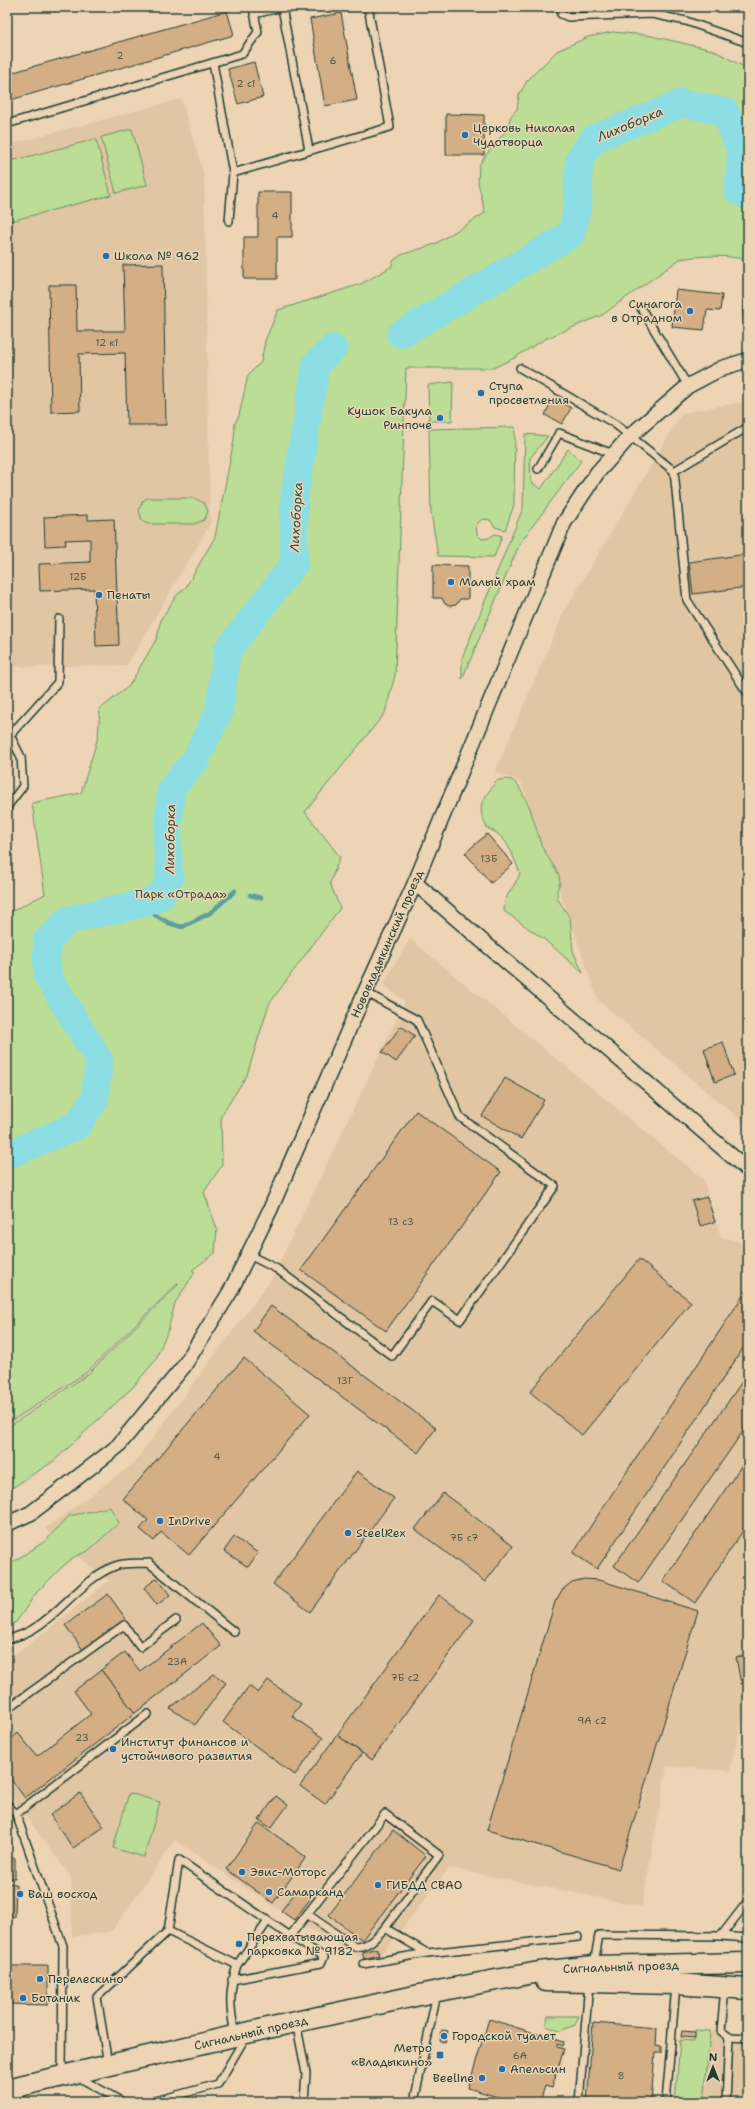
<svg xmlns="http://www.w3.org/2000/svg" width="755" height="2109" font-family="'Shantell Sans',sans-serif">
<rect width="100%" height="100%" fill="#ecd4b4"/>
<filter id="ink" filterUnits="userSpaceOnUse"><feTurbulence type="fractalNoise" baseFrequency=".025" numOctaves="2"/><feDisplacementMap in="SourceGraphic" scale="8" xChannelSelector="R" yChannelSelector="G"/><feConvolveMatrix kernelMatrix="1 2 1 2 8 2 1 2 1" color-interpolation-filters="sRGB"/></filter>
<g filter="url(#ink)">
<!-- built -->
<g fill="#e1c6a4">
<path d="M181 99 204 175 210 524 127 665 7 667V145Z"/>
<path d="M748 401V1126L598 1000 521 782 495 772 564 612 682 413Z"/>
<path d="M410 939 703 1179 721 1237 738 1241 748 1249V1694L730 1771 667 1766 642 1906 449 1868 384 1952 364 1959 300 1924 175 1840 112 1931 72 1937 71 1877 7 1791V1653H18L109 1581 45 1529 133 1464 271 1280 405 1002 383 984Z"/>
<path d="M710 2031 748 2032V2102H704Z"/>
</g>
<!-- green -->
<g fill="#bbdd96" stroke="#6d8d65">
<path d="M612 32 647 35 713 50 748 69V260C727 255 702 255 680 259L602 315 545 339 514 358 493 368H406L395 675 385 713 305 812 340 857 330 883 340 908 269 1004 247 1075 221 1116 222 1165 204 1192 217 1229 215 1253 192 1270 195 1272 175 1303 168 1330 155 1361 132 1388 54 1461 7 1491V1428L88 1374 179 1284 178 1283 87 1372 7 1424V914L45 894 32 803 81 793 98 737 100 709 129 686 157 638 161 619 177 595 186 587 215 537 234 440 235 423 239 416 248 375 261 362 265 341 278 310 361 284 391 267 394 260 401 255 435 244 485 213 478 182 479 165 494 144 506 131 511 116 517 109 519 95 527 81 557 51 588 37Z"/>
<path d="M132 129 147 185 116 193 101 137Z"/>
<path d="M96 139 111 195 7 222V162Z"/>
<path d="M453 382 452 421H429L428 385Z"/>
<path d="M515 427 514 505 505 530 495 527 490 520 482 519 476 525 477 534 482 539 489 538 495 534 502 536 494 557 438 556 431 512 429 429Z"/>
<path d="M525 434 548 436 530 458 531 482 541 489 568 449 581 461 520 543 462 679V658L523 508Z"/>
<path d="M147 498H194L204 503 208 511 204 520 194 524H147L142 521 139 510 143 501Z"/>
<path d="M504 779 512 780 518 785 530 808 542 847 559 875 560 883 557 890V898L570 918 573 951 583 973 545 940 504 911C503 895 515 888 520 873 512 854 508 836 487 828 475 803 483 802 496 781Z"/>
<path d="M110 1507 119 1523 88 1551 74 1557 61 1568 37 1592 16 1622 7 1628V1566L45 1541 69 1516Z"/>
<path d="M129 1793 160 1802 144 1857 113 1848Z"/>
<path d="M548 2016H579L575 2025 560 2031 546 2026Z"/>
<path d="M695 2030 710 2031 704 2102H675L680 2040 694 2041Z"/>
</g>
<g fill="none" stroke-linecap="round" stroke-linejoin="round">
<!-- stream -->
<g stroke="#609d9e" stroke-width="4.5">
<path d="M250 895 261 898"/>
<path d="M144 903 155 915 169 923 182 927 210 913 235 891"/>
</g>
<!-- river -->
<g stroke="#8cdde4" stroke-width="28">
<path d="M401 334 571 234 578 207 579 160 593 139 682 103 725 112 741 151 738 191 748 196"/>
<path d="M7 1155 78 1125 95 1098 99 1060 47 975V941L68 920 144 903 161 896 170 878 167 844 171 789 196 759 219 711 227 651 294 564V500L316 364 333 348"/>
</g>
</g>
<!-- building -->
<g fill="#d4af86" stroke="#1f3d34">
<path d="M227 11 234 35 7 101V74Z"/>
<path d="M341 13 357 100 325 106 310 19Z"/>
<path d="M254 62 263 97 238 104 228 69Z"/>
<path d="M446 114 484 115V155H446Z"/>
<path d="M258 192H292V237H277V279H244V237H258Z"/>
<rect x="7" y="258" width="3" height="30"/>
<path d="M163 264 166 425H127L125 353 79 354 80 411 51 412 49 285H76L77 331H125L123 265Z"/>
<path d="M676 290 722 295 720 311 707 310 704 330 672 327Z"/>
<path d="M553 398 571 408 562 424 545 415Z"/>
<path d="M88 515V520L114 519 119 645 96 646 94 589 40 591 39 564 90 562V539L65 540 66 545 45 546 44 517Z"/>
<path d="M748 554V587L693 594 689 562Z"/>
<path d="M433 565 468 566V599H460L456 605 450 606 445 604 442 598H433Z"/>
<path d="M487 834 513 864 491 883 465 853Z"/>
<path d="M401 1026 415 1036 396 1062 382 1052Z"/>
<path d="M723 1042 734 1075 715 1082 704 1049Z"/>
<path d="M505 1078 544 1100 521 1139 482 1116Z"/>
<path d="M416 1111 501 1172 386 1331 301 1270Z"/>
<path d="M707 1197 715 1222 700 1226 692 1201Z"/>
<path d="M639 1259 691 1302 582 1435 530 1392Z"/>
<path d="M748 1288V1341L597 1569 573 1553Z"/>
<path d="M271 1306 436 1428 418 1453 253 1331Z"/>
<path d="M244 1358 310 1414 189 1555 161 1532 154 1541 140 1529 148 1520 123 1499Z"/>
<path d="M748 1373V1424L638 1583 614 1566Z"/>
<path d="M748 1456V1523L695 1603 663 1581Z"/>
<path d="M357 1471 394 1498 310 1612 273 1584Z"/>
<path d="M443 1493 513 1546 485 1582 415 1529Z"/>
<path d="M234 1537 258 1553 248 1567 224 1551Z"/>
<path d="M157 1578 170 1595 157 1605 144 1588Z"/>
<path d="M584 1579 599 1580 698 1611 619 1869 487 1830 555 1602 562 1590 572 1582Z"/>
<path d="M108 1594 126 1619 83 1650 65 1625Z"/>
<path d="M439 1595 474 1620 372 1760 337 1735Z"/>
<path d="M202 1623 221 1646 135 1713 101 1670 125 1652 140 1671Z"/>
<path d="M748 1655V1682L741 1684 736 1657Z"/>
<path d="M101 1670 135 1713 25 1798 7 1774V1742L18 1733 37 1756 91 1714 74 1691Z"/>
<path d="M214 1674 226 1683 195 1725 170 1708Z"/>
<path d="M268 1680 301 1704 292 1716 323 1738 295 1775 223 1722 249 1686 258 1693Z"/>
<path d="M337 1735 362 1753 325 1804 300 1786Z"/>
<path d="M80 1793 104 1827 73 1848 50 1815Z"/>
<path d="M276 1796 288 1805 271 1828 259 1820Z"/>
<path d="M259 1823 306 1857 273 1903 226 1869Z"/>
<path d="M393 1830 426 1856 362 1940 329 1915Z"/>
<rect x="7" y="1858" width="8" height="20"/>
<path d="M7 1883 16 1884 15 1917H7Z"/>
<path d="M298 1889 311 1898 294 1920 281 1911Z"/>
<path d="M377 1948 379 1955 364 1959 362 1952Z"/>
<path d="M7 1966H48V2005L7 2004Z"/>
<path d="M489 2019 563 2042 562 2046 557 2044V2047L564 2049 552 2088 545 2086 540 2102H514L468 2088Z"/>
<path d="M593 2023 657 2028 656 2045 661 2046V2053H655L651 2102H587Z"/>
<path d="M442 2030 448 2031 445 2042 440 2041Z"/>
<path d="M682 2031 695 2032V2038L681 2037Z"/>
<path d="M184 2090 187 2102H162Z"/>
</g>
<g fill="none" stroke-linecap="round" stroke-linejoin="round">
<defs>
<g id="lane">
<path d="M561 7V14L568 17 652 14 686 21 748 43"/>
<path d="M282 8 309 150"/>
<path d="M254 14 284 7"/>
<path d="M213 63 233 173 390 127 368 7"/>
<path d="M7 124 242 54 258 32 253 7"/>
<path d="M229 221 233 173"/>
<path d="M747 303 748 322"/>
<path d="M641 308 688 386"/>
<path d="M520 368 615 424 674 471"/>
<path d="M748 427 674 471 687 600 748 694"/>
<path d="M538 469 559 433 613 454"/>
<path d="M7 735H10L21 757 23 786 7 807"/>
<path d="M10 735 58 682 59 619"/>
<path d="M249 1255 277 1269 392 1356 432 1301 460 1320 555 1186 460 1117 417 1020 365 992"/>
<path d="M7 1639C52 1631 74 1582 115 1566 125 1562 138 1564 149 1563L234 1632"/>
<path d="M7 1709 124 1625 140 1647 176 1620"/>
<path d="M7 1804 16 1814 63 1946 62 2075"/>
<path d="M16 1814 148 1714"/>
<path d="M307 1914 355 1947C369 1947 376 1937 385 1928"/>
<path d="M290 1936 385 1814 439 1855 385 1928 427 1953 578 1937"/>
<path d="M721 1936 748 1938"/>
<path d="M363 1964 427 1953"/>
<path d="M594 1964 599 1935 721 1936 748 1901"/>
<path d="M237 1965 268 1921"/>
<path d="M232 1980 321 1963 324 1957 290 1936 179 1860 168 1931 237 1965C228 1993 230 2008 235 2035"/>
<path d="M725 1988 721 2031 729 2037 748 2038"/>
<path d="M296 2022 306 2073 304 2102"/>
<path d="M108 2064 97 1997 168 1931"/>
<path d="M78 2077 123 2102"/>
<path d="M152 2102 218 2084 245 2038"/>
<path d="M414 2102 437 1993"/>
<path d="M579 2102 589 1983"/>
<path d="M666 2102 676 1985"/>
<path d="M726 2102 729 2037"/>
</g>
<g id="street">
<path d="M415 883 748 1170"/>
<path d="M7 1524 31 1513 117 1447 184 1366 230 1292 270 1210 365 992 415 883 564 523 597 473 630 436 688 386 722 368 748 360"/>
</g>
<g id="secondary">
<path d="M546 1981 676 1984 748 1989"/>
<path d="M7 2089 268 2028 438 1991 539 1972 594 1966 748 1963"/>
</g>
</defs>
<!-- lane casing -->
<use href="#lane" stroke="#1f3d34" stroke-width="10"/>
<!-- street casing -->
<use href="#street" stroke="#1f3d34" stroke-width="17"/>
<!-- secondary casing -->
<use href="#secondary" stroke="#1f3d34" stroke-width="23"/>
<!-- lane -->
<use href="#lane" stroke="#ecd4b4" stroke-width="7"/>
<!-- street -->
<use href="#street" stroke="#ecd4b4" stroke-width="14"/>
<!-- secondary -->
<use href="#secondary" stroke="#ecd4b4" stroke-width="20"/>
</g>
</g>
<!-- markers -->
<g fill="#1f6fb2" stroke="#ecd4b4" stroke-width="1.5">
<circle cx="465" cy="135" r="4"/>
<circle cx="106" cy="256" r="4"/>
<circle cx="690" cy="311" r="4"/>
<circle cx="481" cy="393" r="4"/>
<circle cx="440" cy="418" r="4"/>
<circle cx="451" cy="582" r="4"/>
<circle cx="99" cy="595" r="4"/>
<circle cx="160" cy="1521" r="4"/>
<circle cx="348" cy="1533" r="4"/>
<circle cx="113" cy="1749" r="4"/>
<circle cx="242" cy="1872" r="4"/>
<circle cx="378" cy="1885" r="4"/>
<circle cx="269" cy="1892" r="4"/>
<circle cx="20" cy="1894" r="4"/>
<circle cx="239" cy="1944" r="4"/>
<circle cx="40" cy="1979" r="4"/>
<circle cx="23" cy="1998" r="4"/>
<circle cx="444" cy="2036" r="4"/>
<rect x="436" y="2051" width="8" height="8" rx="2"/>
<circle cx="502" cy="2069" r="4"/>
<circle cx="482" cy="2078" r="4"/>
</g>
<g text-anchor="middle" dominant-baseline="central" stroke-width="3" stroke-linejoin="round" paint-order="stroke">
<!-- number labels -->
<g font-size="10" fill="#4c5a48">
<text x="120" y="55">2</text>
<text x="333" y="60">6</text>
<text x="246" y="83">2 с1</text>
<text x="275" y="215">4</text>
<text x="107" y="342">12 к1</text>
<text x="78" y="576">12Б</text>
<text x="489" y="858">13Б</text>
<text x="401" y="1221">13 с3</text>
<text x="345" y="1380">13Г</text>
<text x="217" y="1456">4</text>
<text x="464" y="1537">7Б с7</text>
<text x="177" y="1661">23А</text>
<text x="405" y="1677">7Б с2</text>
<text x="592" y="1720">9А с2</text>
<text x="82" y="1737">23</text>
<text x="520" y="2055">6А</text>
<text x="621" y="2075">8</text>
</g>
<!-- poi labels -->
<g font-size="12" fill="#1f3d34" stroke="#ecd4b4" text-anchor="start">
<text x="473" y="128">Церковь Николая<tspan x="473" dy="14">Чудотворца</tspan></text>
<text x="114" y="256">Школа № 962</text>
<text x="682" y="304" text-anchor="end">Синагога<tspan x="682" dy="14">в Отрадном</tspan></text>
<text x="489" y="386">Ступа<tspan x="489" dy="14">просветления</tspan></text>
<text x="432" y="411" text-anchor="end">Кушок Бакула<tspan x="432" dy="14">Ринпоче</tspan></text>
<text x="459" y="582">Малый храм</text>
<text x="107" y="595">Пенаты</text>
<text x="168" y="1521">InDrive</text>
<text x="356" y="1533">SteelRex</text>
<text x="121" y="1742">Институт финансов и<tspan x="121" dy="14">устойчивого развития</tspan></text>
<text x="250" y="1872">Эвис-Моторс</text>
<text x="386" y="1885">ГИБДД СВАО</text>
<text x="277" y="1892">Самарканд</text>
<text x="28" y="1894">Ваш восход</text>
<text x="247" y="1937">Перехватывающая<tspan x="247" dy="14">парковка № 9182</tspan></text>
<text x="48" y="1979">Перелескино</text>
<text x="31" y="1998">Ботаник</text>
<text x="452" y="2036">Городской туалет</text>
<text x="432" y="2048" text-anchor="end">Метро<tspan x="432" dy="14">«Владыкино»</tspan></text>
<text x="510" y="2069">Апельсин</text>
<text x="474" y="2078" text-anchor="end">Beeline</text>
</g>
<!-- park labels -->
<g font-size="12" fill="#2f4d3e" stroke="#ecd4b4">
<text x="181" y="894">Парк «Отрада»</text>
</g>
<!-- street labels -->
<g font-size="12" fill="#1f3d34" stroke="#ecd4b4">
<text transform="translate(387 944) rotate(-66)">Нововладыкинский проезд</text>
<text transform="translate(621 1967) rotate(-2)">Сигнальный проезд</text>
<text transform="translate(251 2033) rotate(-13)">Сигнальный проезд</text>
</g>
<!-- water labels -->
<g font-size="13" font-style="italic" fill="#2a4d46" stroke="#ecd4b4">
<text transform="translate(630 124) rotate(-23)">Лихоборка</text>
<text transform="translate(296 517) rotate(-87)">Лихоборка</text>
<text transform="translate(170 839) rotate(-89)">Лихоборка</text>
</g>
</g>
<!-- margin -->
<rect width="755" height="2109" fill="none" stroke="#ecd4b4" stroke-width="24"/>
<rect x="12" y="12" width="731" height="2085" fill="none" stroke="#1f3d34" stroke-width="1.5" filter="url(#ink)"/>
<!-- north arrow -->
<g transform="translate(713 2067)" stroke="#ecd4b4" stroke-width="3" paint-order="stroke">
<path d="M0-3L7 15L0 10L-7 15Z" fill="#1f3d34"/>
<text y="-6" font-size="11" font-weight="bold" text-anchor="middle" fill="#1f3d34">N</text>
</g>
</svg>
